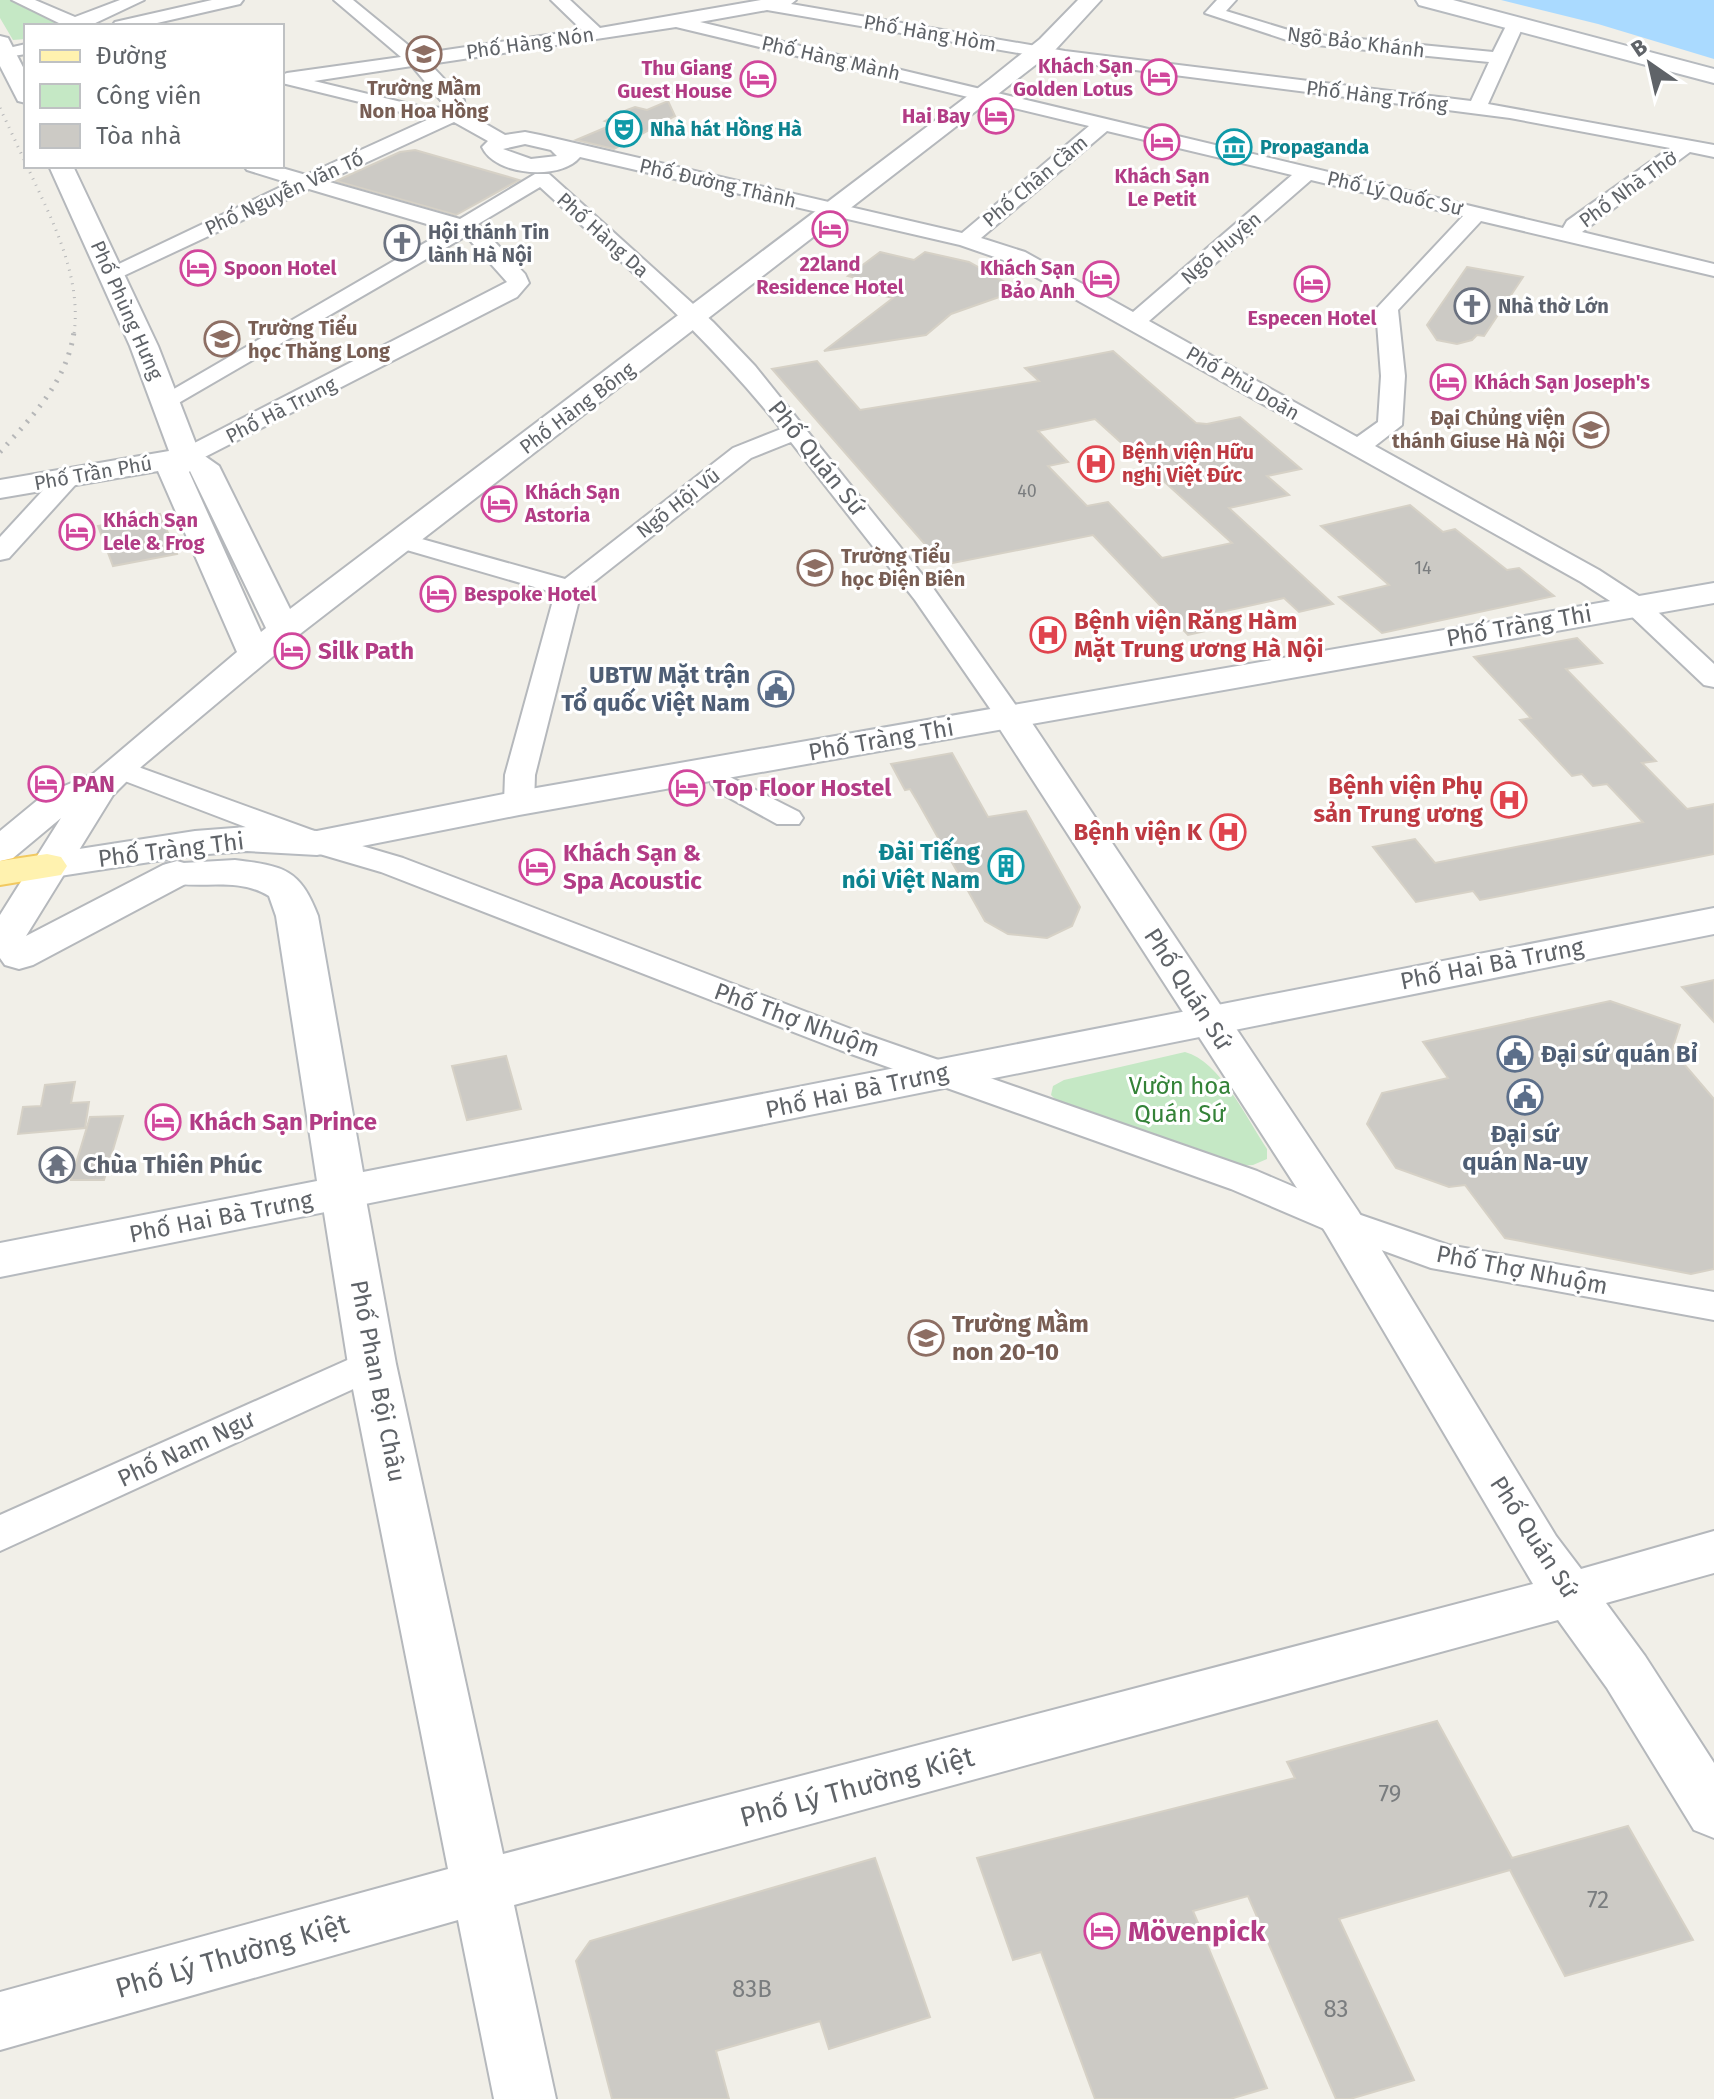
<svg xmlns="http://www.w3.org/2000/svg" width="1714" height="2099" font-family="'Fira Sans',sans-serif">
<rect width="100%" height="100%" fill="#f1efe8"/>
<!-- green -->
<g fill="#c5e8c5">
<path d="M0 0H12L65 26H26V39L13 40 0 18Z"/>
<path d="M1185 1052C1220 1061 1247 1119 1267 1149V1159L1253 1165 1235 1166 1061 1105 1051 1095 1053 1086 1064 1080Z"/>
</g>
<!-- water -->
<path fill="#aadaff" d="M1501 0H1714V59L1598 24Z"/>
<!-- building -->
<g fill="#cccac5" stroke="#d6d1c6" stroke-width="2" fill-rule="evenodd">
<path d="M668 101 675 116 614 149 576 140 614 124 605 121 627 110 635 107 647 110Z"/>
<path d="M415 150 519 180 456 215 336 181 400 152Z"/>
<path d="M880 252 914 260 925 252 969 262 1019 290 951 314 926 335 824 351 893 298 869 292 880 284 848 276Z"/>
<path d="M1467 267 1523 277 1484 336 1477 335 1472 340 1457 344 1437 340 1427 325Z"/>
<path d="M1113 351 1196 423 1207 424 1240 417 1301 469 1267 476 1289 495 1229 508 1333 604 1299 612 1284 598 1212 614 1224 627 1188 635 1093 535 943 565 772 369 817 361 860 410 1039 381 1025 368ZM1095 419 1232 543 1162 558 1108 502 1087 506 1048 466 1068 462 1038 431Z"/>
<path d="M1410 505 1443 532 1455 529 1507 570 1519 568 1554 596 1382 633 1339 597 1389 585 1321 526Z"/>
<path d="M160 514 177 554 113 566 98 526Z"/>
<path d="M1577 638 1602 663 1566 669 1656 761 1642 763 1687 809 1714 804V854L1480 900 1473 891 1416 902 1373 847 1415 839 1435 863 1643 822 1607 784 1593 786 1582 774 1572 776 1520 720 1531 718 1474 657Z"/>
<path d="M952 753 988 817 1026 811 1080 907 1072 926 1047 938 1008 934 985 921 919 804 910 789 905 790 891 764Z"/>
<path d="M1714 980V1022L1682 987Z"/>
<path d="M1610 1001 1680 1025 1672 1050 1714 1099V1269L1691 1274 1505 1238 1465 1185 1449 1187 1396 1168 1367 1124 1382 1093 1448 1078 1423 1042Z"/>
<path d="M506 1056 521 1109 467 1120 452 1066Z"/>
<path d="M75 1082 71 1103 89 1102 85 1128 18 1134 23 1107 41 1106 45 1085Z"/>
<path d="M123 1116 104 1180H71L90 1117Z"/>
<path d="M1437 1721 1512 1858 1628 1826 1693 1940 1565 1976 1510 1870 1339 1919 1414 2080 1350 2099H1336L1248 1896 1193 1911 1267 2088 1230 2099H1095L1041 1952 1013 1960 977 1858 1295 1778 1287 1762Z"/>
<path d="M875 1858 930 2017 829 2049 820 2021 716 2051 729 2099H612L576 1961 590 1941Z"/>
</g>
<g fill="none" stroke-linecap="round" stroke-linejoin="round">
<defs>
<g id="minor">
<path d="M12 0H35L75 17 120 0H144L89 26H65Z"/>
<path d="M212 0H243L240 4 144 26H112L115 22Z"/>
<path d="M334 0H353L419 54 582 30 551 0H570L600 28 761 0H796L791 4 1065 51 1471 101 1489 62 1296 43 1205 13 1217 0H1236L1226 11 1298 33 1493 52 1509 20H1521L1524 24 1488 104 1714 145V157L1690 152 1582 232 1714 264V276L1481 221 1398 310 1405 376 1402 425 1375 446 1599 570 1645 600 1714 664V687L1704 685 1627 612 1581 582 1009 262 960 245 580 157C561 181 495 176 482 147L488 141 454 122 326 181 460 219 535 174H549L713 322 755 366 933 588 1024 717 1020 723H1000L915 600 791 442 751 458 581 592 535 775 534 803 530 809H508L504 803 505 775 555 593 393 546 389 541 393 536H411L565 579 733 448 781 429C710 339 625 265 540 187L478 224 525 274 529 283 517 297 195 462H177L174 457 177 452 507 282 466 236 175 405H159L155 400 447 230 309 189 121 277H105L102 272 289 183 247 170 244 166H275L306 175 429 119 282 83V75L287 73 401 57ZM767 10 1065 61 1510 118 1670 148 1567 221 1563 228 700 22ZM676 27 1089 126 962 233 540 135 525 132 505 135 465 112 464 100 430 64ZM412 66 447 108 422 107 314 81ZM1107 131 1292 175 1133 312 1025 252 981 238ZM525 144 551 150 557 156 531 159 503 149ZM1311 180 1463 216 1376 309 1381 376 1378 422 1357 437 1149 321Z"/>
<path d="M26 44V54L0 58V50Z"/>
<path d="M67 472 76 474 79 479 76 484 9 558 0 560V537L58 474Z"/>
<path d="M119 760 328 836 403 858 864 1034 1257 1171 1355 1213 1448 1245 1714 1292V1320L1431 1268 1329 1231 1231 1189 840 1050 381 872 306 850 109 775 104 769 109 763Z"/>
<path d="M726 775 799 812 803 818 799 824H777L715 790 711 784 715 778Z"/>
<path d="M372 1349 386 1354 392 1364 386 1374 0 1551V1515Z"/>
</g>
<g id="tertiary">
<path d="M1078 0H1101L1056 49 296 637 142 766 113 795 26 936 163 865 177 861 191 865 196 873 191 881 33 965 19 969 5 965 0 958V915L61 818 13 858 0 861V831L45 794 93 774 237 652 158 471 0 498V480L169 451 130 346 49 166H73L158 346 199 452 219 466 290 609 990 79 1040 39ZM190 471 266 628 261 632 189 472Z"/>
<path d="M0 36 8 38 26 73V103L18 101 0 66Z"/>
<path d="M1010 706 1023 709 1028 717 1358 1211 1556 1536 1581 1569 1714 1531V1573L1606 1603 1645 1656 1714 1763V1838L1694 1830 1607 1688 1558 1620 514 1905 556 2099H494L458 1920 0 2050V1992L448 1869 348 1364 321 1194 327 1183 343 1178 359 1183 365 1194 396 1364 503 1854 1533 1584 1326 1233 992 717 997 709Z"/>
</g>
<g id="secondary">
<path d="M1416 0H1453L1714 69V83L1419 5Z"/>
<path d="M1714 583V603L519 815 317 855 247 851 195 855 47 878 33 875 27 866 33 857 47 854 195 831 247 827 317 831 519 791Z"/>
<path d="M235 860C284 866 300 869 318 916L363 1172 1714 908V934L0 1277V1243L317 1181 276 916 269 896C236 876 201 890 166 882L160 873 166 864Z"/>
</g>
<path id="primary" d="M47 854 61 857 67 866 61 875 0 885V861Z"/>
</defs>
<!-- minor casing -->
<use href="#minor" stroke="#b5b8bc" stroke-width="4"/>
<!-- tertiary casing -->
<use href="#tertiary" stroke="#b5b8bc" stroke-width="4"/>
<!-- secondary casing -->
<use href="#secondary" stroke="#b6babf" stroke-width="4"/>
<!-- primary casing -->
<use href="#primary" stroke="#f2c960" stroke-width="4"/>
<!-- minor -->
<use href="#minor" fill="#fff" fill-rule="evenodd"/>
<!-- tertiary -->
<use href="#tertiary" fill="#fff" fill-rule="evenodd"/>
<!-- secondary -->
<use href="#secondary" fill="#fff" fill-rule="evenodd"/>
<!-- primary -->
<use href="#primary" fill="#fff2af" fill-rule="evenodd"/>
<!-- rail-far1 -->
<g stroke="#b6b7b8" stroke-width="3" stroke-dasharray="1 6" stroke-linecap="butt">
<path d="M0 108 26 164"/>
<path d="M27 166C51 218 82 275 74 334"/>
</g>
<!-- rail -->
<path stroke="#b6b7b8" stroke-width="5" stroke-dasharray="2 8" stroke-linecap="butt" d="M0 452C32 417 67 381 74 332"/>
</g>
<!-- icons -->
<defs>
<symbol id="school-ring" viewBox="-11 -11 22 22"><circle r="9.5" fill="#fff" stroke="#8d6e63" stroke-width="1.5"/><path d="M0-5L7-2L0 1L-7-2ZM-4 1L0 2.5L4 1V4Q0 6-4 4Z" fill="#8d6e63"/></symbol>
<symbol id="hotel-ring" viewBox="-11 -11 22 22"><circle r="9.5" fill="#fff" stroke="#d1479c" stroke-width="1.5"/><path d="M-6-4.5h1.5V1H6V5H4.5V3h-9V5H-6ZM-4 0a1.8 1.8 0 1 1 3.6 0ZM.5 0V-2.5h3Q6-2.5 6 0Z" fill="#d1479c"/></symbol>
<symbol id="theatre-ring" viewBox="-11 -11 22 22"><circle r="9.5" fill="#fff" stroke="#0f9aa8" stroke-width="1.5"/><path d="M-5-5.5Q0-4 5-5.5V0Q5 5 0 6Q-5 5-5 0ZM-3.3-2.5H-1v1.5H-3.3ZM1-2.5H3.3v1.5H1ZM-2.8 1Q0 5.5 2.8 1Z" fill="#0f9aa8"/></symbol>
<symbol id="museum-ring" viewBox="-11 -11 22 22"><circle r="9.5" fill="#fff" stroke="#0f9aa8" stroke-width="1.5"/><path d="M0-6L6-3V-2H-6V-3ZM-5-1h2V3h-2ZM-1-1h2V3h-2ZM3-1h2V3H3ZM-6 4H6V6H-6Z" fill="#0f9aa8"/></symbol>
<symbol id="church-ring" viewBox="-11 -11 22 22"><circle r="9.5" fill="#fff" stroke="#6b7280" stroke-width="1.5"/><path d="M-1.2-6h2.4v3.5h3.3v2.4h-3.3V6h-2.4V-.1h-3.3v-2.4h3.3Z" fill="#6b7280"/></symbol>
<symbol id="university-ring" viewBox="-11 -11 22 22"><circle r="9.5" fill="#fff" stroke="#8d6e63" stroke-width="1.5"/><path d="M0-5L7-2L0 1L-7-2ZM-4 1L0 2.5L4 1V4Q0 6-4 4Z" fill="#8d6e63"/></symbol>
<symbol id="hospital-ring" viewBox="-11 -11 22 22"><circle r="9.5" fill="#fff" stroke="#e0444e" stroke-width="1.5"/><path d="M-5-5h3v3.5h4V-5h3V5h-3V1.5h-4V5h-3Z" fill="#e0444e"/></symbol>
<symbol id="civic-ring" viewBox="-11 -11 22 22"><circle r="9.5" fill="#fff" stroke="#5c6f8a" stroke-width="1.5"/><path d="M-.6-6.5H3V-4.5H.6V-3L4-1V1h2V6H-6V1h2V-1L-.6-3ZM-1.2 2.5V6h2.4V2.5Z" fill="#5c6f8a"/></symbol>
<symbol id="building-ring" viewBox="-11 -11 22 22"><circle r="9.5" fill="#fff" stroke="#0f9aa8" stroke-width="1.5"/><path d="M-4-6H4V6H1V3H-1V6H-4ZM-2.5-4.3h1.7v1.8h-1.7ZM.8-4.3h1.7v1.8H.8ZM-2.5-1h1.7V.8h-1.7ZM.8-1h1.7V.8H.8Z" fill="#0f9aa8"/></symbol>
<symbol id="temple-ring" viewBox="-11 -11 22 22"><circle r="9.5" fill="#fff" stroke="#6b7280" stroke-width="1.5"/><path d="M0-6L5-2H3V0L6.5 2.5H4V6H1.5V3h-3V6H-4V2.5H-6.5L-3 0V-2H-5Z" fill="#6b7280"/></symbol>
</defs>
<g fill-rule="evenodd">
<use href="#school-ring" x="404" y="34" width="40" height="40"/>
<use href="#hotel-ring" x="1139" y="57" width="40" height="40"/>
<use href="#hotel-ring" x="738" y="59" width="40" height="40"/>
<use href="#hotel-ring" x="976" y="96" width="40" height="40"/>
<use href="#theatre-ring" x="604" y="109" width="40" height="40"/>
<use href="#hotel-ring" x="1142" y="122" width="40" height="40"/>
<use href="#museum-ring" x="1214" y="127" width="40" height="40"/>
<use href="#hotel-ring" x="810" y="209" width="40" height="40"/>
<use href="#church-ring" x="382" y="223" width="40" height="40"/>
<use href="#hotel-ring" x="178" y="248" width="40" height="40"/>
<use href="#hotel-ring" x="1081" y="259" width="40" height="40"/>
<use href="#hotel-ring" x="1292" y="264" width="40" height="40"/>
<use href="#church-ring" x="1452" y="286" width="40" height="40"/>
<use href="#school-ring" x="202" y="319" width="40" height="40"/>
<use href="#hotel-ring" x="1428" y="362" width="40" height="40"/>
<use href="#university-ring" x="1571" y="410" width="40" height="40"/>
<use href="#hospital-ring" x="1076" y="444" width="40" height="40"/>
<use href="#hotel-ring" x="479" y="484" width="40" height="40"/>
<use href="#hotel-ring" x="57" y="512" width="40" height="40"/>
<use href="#school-ring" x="795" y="548" width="40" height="40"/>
<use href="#hotel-ring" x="418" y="574" width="40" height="40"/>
<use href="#hospital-ring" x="1028" y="615" width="40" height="40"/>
<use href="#hotel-ring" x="272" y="631" width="40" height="40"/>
<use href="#civic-ring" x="756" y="669" width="40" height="40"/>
<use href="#hotel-ring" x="26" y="764" width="40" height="40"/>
<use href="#hotel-ring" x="667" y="768" width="40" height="40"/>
<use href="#hospital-ring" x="1489" y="780" width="40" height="40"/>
<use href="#hospital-ring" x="1208" y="812" width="40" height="40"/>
<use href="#building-ring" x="986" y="846" width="40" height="40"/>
<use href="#hotel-ring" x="517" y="847" width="40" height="40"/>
<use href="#civic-ring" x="1495" y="1034" width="40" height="40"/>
<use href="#civic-ring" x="1505" y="1077" width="40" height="40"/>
<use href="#hotel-ring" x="143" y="1102" width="40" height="40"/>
<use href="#temple-ring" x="37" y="1145" width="40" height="40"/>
<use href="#school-ring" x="906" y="1318" width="40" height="40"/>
<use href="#hotel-ring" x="1082" y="1911" width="40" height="40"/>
</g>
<g text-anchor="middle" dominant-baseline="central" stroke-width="6" stroke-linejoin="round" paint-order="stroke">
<!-- far-number labels -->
<g font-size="18" fill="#7a7d7f">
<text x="1027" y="491">40</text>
<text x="1423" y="568">14</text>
</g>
<!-- far-street labels -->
<g font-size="20" fill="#5f6368" stroke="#fff">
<text transform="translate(930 33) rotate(10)">Phố Hàng Hòm</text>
<text transform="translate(1356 42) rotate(7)">Ngõ Bảo Khánh</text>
<text transform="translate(530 43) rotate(-8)">Phố Hàng Nón</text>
<text transform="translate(831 58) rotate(13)">Phố Hàng Mành</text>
<text transform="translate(1377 96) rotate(7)">Phố Hàng Trống</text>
<text transform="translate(1035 181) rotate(-40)">Phố Chân Cầm</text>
<text transform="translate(718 183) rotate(13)">Phố Đường Thành</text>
<text transform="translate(1628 189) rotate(-36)">Phố Nhà Thờ</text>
<text transform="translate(284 193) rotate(-25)">Phố Nguyễn Văn Tố</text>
<text transform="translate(1395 193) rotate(13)">Phố Lý Quốc Sư</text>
<text transform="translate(603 235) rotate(42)">Phố Hàng Da</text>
<text transform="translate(1221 248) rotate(-41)">Ngõ Huyện</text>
<text transform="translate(127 310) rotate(66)">Phố Phùng Hưng</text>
<text transform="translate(1243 383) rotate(30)">Phố Phủ Doãn</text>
<text transform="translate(577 408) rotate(-37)">Phố Hàng Bông</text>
<text transform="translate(281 410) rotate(-27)">Phố Hà Trung</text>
<text transform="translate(93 473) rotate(-10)">Phố Trần Phú</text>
<text transform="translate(678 503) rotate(-38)">Ngõ Hội Vũ</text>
</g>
<!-- far-hotel labels -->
<g font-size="20" font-weight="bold" fill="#b23c85" stroke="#fff" text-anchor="start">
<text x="1133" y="66" text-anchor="end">Khách Sạn<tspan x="1133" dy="23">Golden Lotus</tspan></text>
<text x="732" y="68" text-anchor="end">Thu Giang<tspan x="732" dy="23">Guest House</tspan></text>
<text x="970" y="116" text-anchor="end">Hai Bay</text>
<text x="1162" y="176" text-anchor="middle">Khách Sạn<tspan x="1162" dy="23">Le Petit</tspan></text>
<text x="830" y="264" text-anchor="middle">22land<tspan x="830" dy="23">Residence Hotel</tspan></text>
<text x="224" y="268">Spoon Hotel</text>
<text x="1075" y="268" text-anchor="end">Khách Sạn<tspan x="1075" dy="23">Bảo Anh</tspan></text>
<text x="1312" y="318" text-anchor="middle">Especen Hotel</text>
<text x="1474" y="382">Khách Sạn Joseph's</text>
<text x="525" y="492">Khách Sạn<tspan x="525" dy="23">Astoria</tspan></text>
<text x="103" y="520">Khách Sạn<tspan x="103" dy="23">Lele &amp; Frog</tspan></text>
<text x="464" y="594">Bespoke Hotel</text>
</g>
<!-- far-education labels -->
<g font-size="20" font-weight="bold" fill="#785e54" stroke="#fff" text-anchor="start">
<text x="424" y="88" text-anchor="middle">Trường Mầm<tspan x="424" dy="23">Non Hoa Hồng</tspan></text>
<text x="248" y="328">Trường Tiểu<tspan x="248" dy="23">học Thăng Long</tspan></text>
<text x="1565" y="418" text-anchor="end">Đại Chủng viện<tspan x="1565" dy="23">thánh Giuse Hà Nội</tspan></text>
<text x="841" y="556">Trường Tiểu<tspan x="841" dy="23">học Điện Biên</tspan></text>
</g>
<!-- far-culture labels -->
<g font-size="20" font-weight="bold" fill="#0d838f" stroke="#fff" text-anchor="start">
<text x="650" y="129">Nhà hát Hồng Hà</text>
<text x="1260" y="147">Propaganda</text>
</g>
<!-- far-worship labels -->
<g font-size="20" font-weight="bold" fill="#5b616d" stroke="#fff" text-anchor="start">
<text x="428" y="232">Hội thánh Tin<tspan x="428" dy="23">lành Hà Nội</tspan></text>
<text x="1498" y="306">Nhà thờ Lớn</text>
</g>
<!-- far-health labels -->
<g font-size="20" font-weight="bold" fill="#be3a42" stroke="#fff" text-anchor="start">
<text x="1122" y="452">Bệnh viện Hữu<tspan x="1122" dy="23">nghị Việt Đức</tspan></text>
</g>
<!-- street labels -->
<g font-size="24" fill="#5f6368" stroke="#fff">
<text transform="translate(817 458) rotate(51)">Phố Quán Sứ</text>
<text transform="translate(1519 626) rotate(-10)">Phố Tràng Thi</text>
<text transform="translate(881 740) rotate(-10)">Phố Tràng Thi</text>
<text transform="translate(171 850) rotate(-7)">Phố Tràng Thi</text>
<text transform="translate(1492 964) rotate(-11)">Phố Hai Bà Trưng</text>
<text transform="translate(1188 989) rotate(57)">Phố Quán Sứ</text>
<text transform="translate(797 1020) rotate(20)">Phố Thợ Nhuộm</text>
<text transform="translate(857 1091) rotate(-12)">Phố Hai Bà Trưng</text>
<text transform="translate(221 1217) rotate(-11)">Phố Hai Bà Trưng</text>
<text transform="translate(1522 1270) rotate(11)">Phố Thợ Nhuộm</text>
<text transform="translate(378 1381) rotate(79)">Phố Phan Bội Châu</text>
<text transform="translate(186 1449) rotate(-25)">Phố Nam Ngư</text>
<text transform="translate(1534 1537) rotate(57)">Phố Quán Sứ</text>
</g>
<!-- health labels -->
<g font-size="24" font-weight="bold" fill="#be3a42" stroke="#fff" text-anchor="end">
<text x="1074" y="621" text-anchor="start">Bệnh viện Răng Hàm<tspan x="1074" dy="28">Mặt Trung ương Hà Nội</tspan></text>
<text x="1483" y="786">Bệnh viện Phụ<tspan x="1483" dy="28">sản Trung ương</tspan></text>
<text x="1202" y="832">Bệnh viện K</text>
</g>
<!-- hotel labels -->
<g font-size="24" font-weight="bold" fill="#b23c85" stroke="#fff" text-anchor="start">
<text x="318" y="651">Silk Path</text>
<text x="72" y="784">PAN</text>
<text x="713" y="788">Top Floor Hostel</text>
<text x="563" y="853">Khách Sạn &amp;<tspan x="563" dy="28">Spa Acoustic</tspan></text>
<text x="189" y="1122">Khách Sạn Prince</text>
</g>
<!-- service labels -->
<g font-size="24" font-weight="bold" fill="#4e5e75" stroke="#fff" text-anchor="end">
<text x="750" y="675">UBTW Mặt trận<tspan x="750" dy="28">Tổ quốc Việt Nam</tspan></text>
<text x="1541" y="1054" text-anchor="start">Đại sứ quán Bỉ</text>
<text x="1525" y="1134" text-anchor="middle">Đại sứ<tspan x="1525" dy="28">quán Na-uy</tspan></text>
</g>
<!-- culture labels -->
<g font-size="24" font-weight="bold" fill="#0d838f" stroke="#fff" text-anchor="end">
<text x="980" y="852">Đài Tiếng<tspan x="980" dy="28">nói Việt Nam</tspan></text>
</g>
<!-- park labels -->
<g font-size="24" fill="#348238" stroke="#fff">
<text x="1180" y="1086">Vườn hoa<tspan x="1180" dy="28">Quán Sứ</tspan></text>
</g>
<!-- worship labels -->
<g font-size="24" font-weight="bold" fill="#5b616d" stroke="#fff" text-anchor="start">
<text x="83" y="1165">Chùa Thiên Phúc</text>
</g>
<!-- education labels -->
<g font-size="24" font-weight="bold" fill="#785e54" stroke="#fff" text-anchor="start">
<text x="952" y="1324">Trường Mầm<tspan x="952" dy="28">non 20-10</tspan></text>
</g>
<!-- near-number labels -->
<g font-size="24" fill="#7a7d7f">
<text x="1390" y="1794">79</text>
<text x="1598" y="1900">72</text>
<text x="752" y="1989">83B</text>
<text x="1336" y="2009">83</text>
</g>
<!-- near-street labels -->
<g font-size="28" fill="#5f6368" stroke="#fff">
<text transform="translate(857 1787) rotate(-15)">Phố Lý Thường Kiệt</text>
<text transform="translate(232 1956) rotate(-16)">Phố Lý Thường Kiệt</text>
</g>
<!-- near-hotel labels -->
<g font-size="28" font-weight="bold" fill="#b23c85" stroke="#fff" text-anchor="start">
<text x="1128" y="1931">Mövenpick</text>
</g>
</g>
<!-- legend -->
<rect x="24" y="24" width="260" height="144" fill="#ffffff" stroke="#bfc1c3" stroke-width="2"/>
<rect x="40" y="50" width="40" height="12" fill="#fff2af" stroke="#bfc1c3" stroke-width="2"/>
<text x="96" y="64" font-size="24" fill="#5f6368">Đường</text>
<rect x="40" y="84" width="40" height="24" fill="#c5e8c5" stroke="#bfc1c3" stroke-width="2"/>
<text x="96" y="104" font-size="24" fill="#5f6368">Công viên</text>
<rect x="40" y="124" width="40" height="24" fill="#cccac5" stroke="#bfc1c3" stroke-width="2"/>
<text x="96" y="144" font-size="24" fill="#5f6368">Tòa nhà</text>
<!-- north arrow -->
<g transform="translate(1650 64) rotate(326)" stroke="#ffffff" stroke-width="6" paint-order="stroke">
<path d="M0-6L14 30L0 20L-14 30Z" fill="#5f6368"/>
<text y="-12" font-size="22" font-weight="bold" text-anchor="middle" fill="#5f6368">B</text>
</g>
</svg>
